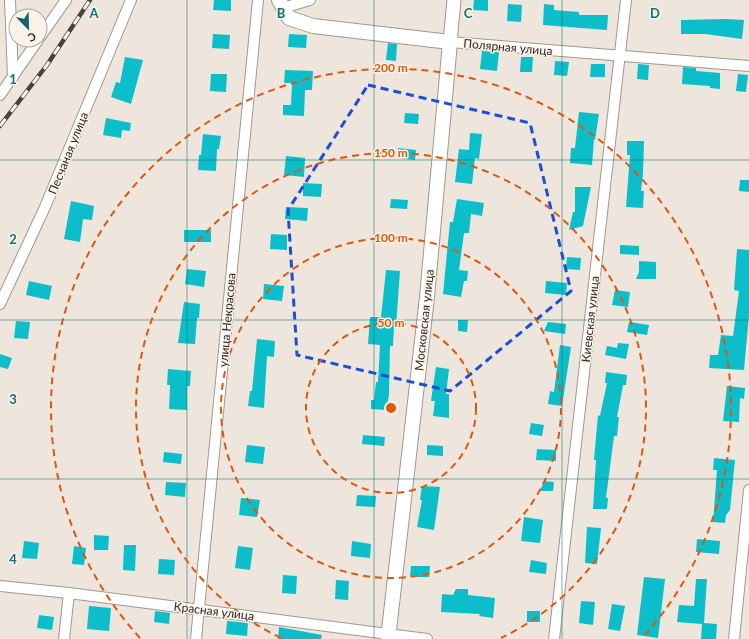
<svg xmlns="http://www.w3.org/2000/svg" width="749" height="639" font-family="Lato,sans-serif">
<rect width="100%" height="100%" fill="#eee5dc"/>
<!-- building -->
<g fill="#0bbec9">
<path d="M214 0H231V11L213 10Z"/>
<path d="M474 0H488V11L473 10Z"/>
<path d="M508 4 522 5 521 22 507 21Z"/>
<path d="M544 4 554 5V10L579 12V15H608L607 30 543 25Z"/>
<path d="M725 19 744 20 742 39 705 34H681V20Z"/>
<path d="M213 34 230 35 229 49 212 48Z"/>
<path d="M289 34 307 35 306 48 288 47Z"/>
<path d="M388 43 397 44 396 61 386 60Z"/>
<path d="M482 51 499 52 497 71 480 69Z"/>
<path d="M125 57 143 60 131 104 111 97 116 82 120 83Z"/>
<path d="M521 57H533L532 72H520Z"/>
<path d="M555 61 569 62 567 76 554 75Z"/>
<path d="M591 64H605V77H590Z"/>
<path d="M638 64 649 65 648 80 637 79Z"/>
<path d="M683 67 696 68V71L720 73V89L710 88V86L682 84Z"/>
<path d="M285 70 313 71 312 90H305L304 116 283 115V105H291L292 83H284Z"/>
<path d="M211 74H227L226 92 210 91Z"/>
<path d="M738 74 748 75 746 92 736 91Z"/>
<path d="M579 112 599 114 595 140 594 139 592 165 570 163 571 148H575Z"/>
<path d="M405 113 419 114 418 124 404 123Z"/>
<path d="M106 118 131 123 130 131 122 130 121 138 103 135Z"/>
<path d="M470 133 482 134 479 159 475 158 472 184 455 182 459 149 469 150Z"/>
<path d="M203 134 221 136 219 149H217L216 171 198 170 199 155H201Z"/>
<path d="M627 141H644L643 173 641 191H644L643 208 626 207 630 155H627Z"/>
<path d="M398 148 416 150 415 160 398 158Z"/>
<path d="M286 156 305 158 304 177 284 175Z"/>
<path d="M740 180H749V192L739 191Z"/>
<path d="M303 183 322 184 321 197 303 196Z"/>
<path d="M575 187H591L583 226 569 230 573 212H575Z"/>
<path d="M391 199 408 200 407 209 390 208Z"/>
<path d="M457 199 484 203 482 216 471 214 469 233H464L459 270 468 271 467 281H464L461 297 443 294 450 222H453Z"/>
<path d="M71 201 94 206 92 220 83 219 80 242 64 239Z"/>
<path d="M286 207 308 208 307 221 285 219Z"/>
<rect x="184" y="230" width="27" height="12"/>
<path d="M271 234 287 235V250L270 249Z"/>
<path d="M620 245 639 246V255L620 254Z"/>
<path d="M737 249 749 250V315L744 370 709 368 710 355H718L721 335 733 336 739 291 734 290Z"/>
<path d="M567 257 581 258 580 270 566 269Z"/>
<path d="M639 261 656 262V279H636L639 272Z"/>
<path d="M187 269 206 271 204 287 185 284Z"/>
<path d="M386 270 400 271 396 326 394 325 393 346H390L389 395 386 410 371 409V400H374L376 382H378L380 345 368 344 370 317H381Z"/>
<path d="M29 281 52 286 49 300 26 295Z"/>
<path d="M546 281 567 283 566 295 545 293Z"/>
<path d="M264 284 284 286 282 301 263 299Z"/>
<path d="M615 290 630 292 628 307 612 305Z"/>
<path d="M184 302 200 304 199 318H197L195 344 178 343Z"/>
<path d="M458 320H468L467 332 458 331Z"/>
<path d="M16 321 30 322 28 339 14 338Z"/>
<path d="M548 322 566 324 565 334 544 331Z"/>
<path d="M629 322 649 325 647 335 627 332Z"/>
<path d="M257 339 275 341 274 357 267 356 264 408 248 406 250 391H252Z"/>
<path d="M618 343 629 344 626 359 605 355 607 346 617 348Z"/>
<path d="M560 345 571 347 562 406 548 404 550 391 554 392Z"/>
<path d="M0 354 12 358 8 369 0 367Z"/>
<path d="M436 367 449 369 446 394H449V418L433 416 435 401H431Z"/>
<path d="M168 369 191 371 190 386H187V410L169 409 170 385H167Z"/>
<path d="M606 372 627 375 626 385H623L617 417H619L617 436H614L606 498H608L607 509H593L596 460H594L598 415 600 416 607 383H605Z"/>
<path d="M727 386 745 388 744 399 740 398 739 422 723 421Z"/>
<path d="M531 423 544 425 542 436 529 434Z"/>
<path d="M363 435 385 437 384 446 362 444Z"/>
<path d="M247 445 265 447 263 464 245 462Z"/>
<path d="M427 445 443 446V456L427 455Z"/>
<path d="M537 449 556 450V461L536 460Z"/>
<path d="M164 452 182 454 181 464 163 462Z"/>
<path d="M714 458 735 460 730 510 726 515 725 523 713 522 717 470H713Z"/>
<path d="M544 481 554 482 553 491H540Z"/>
<path d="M166 482 186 483 185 497 165 495Z"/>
<path d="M422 486 440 487 434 530 417 527 422 500H420Z"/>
<path d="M357 495 376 496 375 507 356 506Z"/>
<path d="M241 498 260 500 257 517 239 515Z"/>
<path d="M524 517 543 520 540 543 521 541Z"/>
<path d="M587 527 601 528 597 564 585 563Z"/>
<path d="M94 535 109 536 108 550H94Z"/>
<path d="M697 539 720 541 719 554 696 552Z"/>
<path d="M24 541 39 543 37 559 22 558Z"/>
<path d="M352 541 371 544 370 558 351 556Z"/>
<path d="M124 545H136L135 571 123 570Z"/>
<path d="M74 546 86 548 84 565 72 564Z"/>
<path d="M238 546 253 548 250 570 235 568Z"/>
<path d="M159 559 175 560 174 575 158 574Z"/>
<path d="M531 560 547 563 546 574 529 572Z"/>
<path d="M411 566H430L429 577H410Z"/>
<path d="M283 575 297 576 296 594 282 593Z"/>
<path d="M644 577 665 579 658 638 637 635Z"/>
<path d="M696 579H707L704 623 717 624 716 639H701L702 624 677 622 679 605 694 606Z"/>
<path d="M336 580 349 581 348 600 335 599Z"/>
<path d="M456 589H468V595L495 598 493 618 479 616 480 614 441 612 442 594 453 595Z"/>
<path d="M581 601 595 602 593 625 579 623Z"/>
<path d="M612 604 625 606 620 631 608 629Z"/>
<path d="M89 606 111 608 109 631 87 629Z"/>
<path d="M155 611 170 613 169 624 154 622Z"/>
<rect x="527" y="611" width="13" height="11"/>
<path d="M39 615 54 617 52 630 37 628Z"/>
<path d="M227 621 248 623 247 636 226 634Z"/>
<path d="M279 627 322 635 321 639H278Z"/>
</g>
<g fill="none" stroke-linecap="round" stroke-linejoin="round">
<defs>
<g id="minor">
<path d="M10 0 13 77"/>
<path d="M283 8 310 0"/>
<path d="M40 37 66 0"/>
<path d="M450 42 749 66"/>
<path d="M0 95 38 40"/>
<path d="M0 304 45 207 131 0"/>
<path d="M0 586 69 593 427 639"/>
<path d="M64 639 69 593"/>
<path d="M196 639 258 0"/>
<path d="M554 639 626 0"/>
<path d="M734 639 749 490"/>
</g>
<path id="tertiary" d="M450 42 454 0"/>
<path id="secondary" d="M279 0 289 18 313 26 450 42 427 297 388 639"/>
</defs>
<!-- minor casing -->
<use href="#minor" stroke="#a09890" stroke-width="12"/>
<!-- tertiary casing -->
<use href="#tertiary" stroke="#a09890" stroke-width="15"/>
<!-- secondary casing -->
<use href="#secondary" stroke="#a09890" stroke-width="16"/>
<!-- minor -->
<use href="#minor" stroke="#fff" stroke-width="10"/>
<!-- tertiary -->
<use href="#tertiary" stroke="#fff" stroke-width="13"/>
<!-- secondary -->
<use href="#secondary" stroke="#fff" stroke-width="14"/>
<defs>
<path id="rail" d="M0 126 47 65 90 0"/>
</defs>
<!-- rail casing -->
<use href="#rail" stroke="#48433f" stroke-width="4.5"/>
<!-- rail -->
<use href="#rail" stroke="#fbf2e9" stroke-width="3" stroke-dasharray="9" stroke-linecap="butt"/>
</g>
<!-- marked area -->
<path fill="none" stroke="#1d4ed8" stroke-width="3" stroke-dasharray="8 5" stroke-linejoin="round" d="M368 85 530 123 571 291 450 391 297 355 288 210Z"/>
<!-- grid -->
<path fill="none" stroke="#0f766e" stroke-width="1" stroke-opacity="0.55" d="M187 0V639M374 0V639M562 0V639M0 160H749M0 320H749M0 479H749"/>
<!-- distance rings -->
<g fill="none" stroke="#df570d" stroke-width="2" stroke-dasharray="7 5">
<circle cx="391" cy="408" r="85"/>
<circle cx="391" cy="408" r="170"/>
<path d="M281 638A255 255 0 1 1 501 638"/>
<path d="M140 638A340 340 0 1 1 642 638"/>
</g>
<g text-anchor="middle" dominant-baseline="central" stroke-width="3" stroke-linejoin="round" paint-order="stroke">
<!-- street labels -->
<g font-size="12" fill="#2f2b28" stroke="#fbf2e9">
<text transform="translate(508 47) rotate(5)">Полярная улица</text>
<text transform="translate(68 153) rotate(-68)">Песчаная улица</text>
<text transform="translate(590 319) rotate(-84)">Киевская улица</text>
<text transform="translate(227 320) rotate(-85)">улица Некрасова</text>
<text transform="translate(424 320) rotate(-84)">Московская улица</text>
<text transform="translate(214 611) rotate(7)">Красная улица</text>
</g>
</g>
<g font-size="13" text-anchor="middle" font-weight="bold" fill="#0f766e" stroke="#fbf2e9" stroke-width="3" stroke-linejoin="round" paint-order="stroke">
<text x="94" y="18">A</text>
<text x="281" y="18">B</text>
<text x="468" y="18">C</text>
<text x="655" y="18">D</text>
<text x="13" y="84">1</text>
<text x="13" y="244">2</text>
<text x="13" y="404">3</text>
<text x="13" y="564">4</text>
</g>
<circle cx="391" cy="408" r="6" fill="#df570d" stroke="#fbf2e9" stroke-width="2"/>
<g font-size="12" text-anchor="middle" font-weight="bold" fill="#df570d" stroke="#fbf2e9" stroke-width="3" stroke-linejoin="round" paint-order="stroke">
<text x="391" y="72">200 m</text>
<text x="391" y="157">150 m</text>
<text x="391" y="242">100 m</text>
<text x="391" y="327">50 m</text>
</g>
<!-- north arrow -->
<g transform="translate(28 28) rotate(157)"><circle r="19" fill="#fbf2e9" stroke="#a9a29c"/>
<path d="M0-3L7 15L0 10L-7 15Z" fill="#18666b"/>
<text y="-6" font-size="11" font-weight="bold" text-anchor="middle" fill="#2f2b28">С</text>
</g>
</svg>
